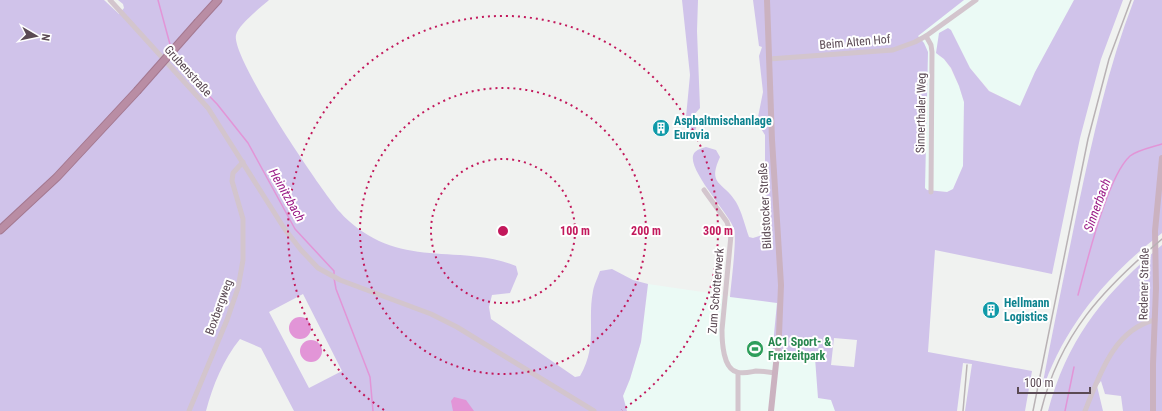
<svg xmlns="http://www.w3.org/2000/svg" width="1162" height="411" font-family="'Roboto Condensed',sans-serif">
<rect width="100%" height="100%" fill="#f0f2f0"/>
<!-- commercial -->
<g fill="#ebfaf5">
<path d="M964 0H1074L1035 72 1020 106 990 91 970 68 951 30 938 55 944 59 950 68 959 86 964 102 963 166 953 189 947 192 927 190 925 188 926 47 918 36Z"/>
<path d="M648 284 777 303 772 355 816 358 818 398 831 399 835 411H627L623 396 630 379 641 342Z"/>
</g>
<!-- green -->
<g fill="#d0c3ea" fill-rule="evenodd">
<path d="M0 0H104L119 14 124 8 123 4 118 0H269C261 7 238 25 236 35 231 58 321 190 340 212 350 224 365 234 379 241 421 261 473 248 516 266L518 274 510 293 492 295 489 307 491 319 575 377 580 376C598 345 587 322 593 291 594 285 598 277 600 271L612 269 633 280 648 284 641 342 630 379 623 396 627 411H294L261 348 240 339C223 360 213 385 206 411H0ZM303 294 342 371 309 388 269 312Z"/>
<path d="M682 0H698L697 31 700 108 693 116 697 123 695 133 691 136 688 135 686 117 690 75Z"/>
<path d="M753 0H964L918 36 924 43 928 52 925 188 927 190 947 192 953 189 963 166 964 102 959 86 951 68 944 59 936 53 939 33 948 28 951 30 970 68 989 91 1020 106 1035 72 1074 0H1123L1101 59 1080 138 1052 274 935 250 928 352 1032 371 1025 411H965L972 364 963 363 957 411H835L831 400 818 398 815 358 772 355 777 303 730 297C731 284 737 239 734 229 730 214 682 165 695 152 698 149 703 148 706 147L716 150 720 157C707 186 723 181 736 202 742 212 745 226 749 237L753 238 769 233 765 175V135L757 122 763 92 759 56 762 47 759 46ZM834 338 857 340 854 367 831 365Z"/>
<path d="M1134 0H1162V233C1110 273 1068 321 1045 383L1043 382C1054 324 1066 266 1078 207 1093 137 1108 67 1134 0Z"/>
<path d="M1162 245V411H1123L1121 396 1105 394 1101 381 1097 386 1103 411H1048C1068 337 1104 294 1162 245Z"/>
</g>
<!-- water -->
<g fill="#e295d7">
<circle cx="300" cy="328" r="11"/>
<circle cx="311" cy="351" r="11"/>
<path d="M454 397 466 400 474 411H453L451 401Z"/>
</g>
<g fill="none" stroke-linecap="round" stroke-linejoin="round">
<!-- stream -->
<g stroke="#e295d7" stroke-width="1.5">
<path d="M158 0 171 48"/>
<path d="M173 53 175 61 217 104 248 143 295 229 334 271V274"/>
<path d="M334 278 336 289 370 377 373 411"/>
<path d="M1078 295C1087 262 1107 177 1130 156 1138 150 1153 147 1162 144"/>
<path d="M1065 411 1074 367"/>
</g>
<defs>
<g id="highway">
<path d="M198 22 218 0"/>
<path d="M0 230 57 177 137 91"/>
</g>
</defs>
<!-- highway casing -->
<use href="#highway" stroke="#a47890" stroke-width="9"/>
<!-- minor -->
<g stroke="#d3c5cd" stroke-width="5">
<path d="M110 0 208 108 284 228 301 250 318 268 340 280 431 314 457 327 594 411"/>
<path d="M926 36 931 45 932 52 931 192"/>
<path d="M769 59 893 50 915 42 926 36 976 0"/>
<path d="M704 190 727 222 731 235 722 330C722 341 723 369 737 372 743 374 750 372 756 371 762 371 769 372 775 373"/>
<path d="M738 373V411"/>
<path d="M189 411 227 320 238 288 243 260V219L232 181 233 173 243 162"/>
<path d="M1085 411C1099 376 1114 329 1155 320"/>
</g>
<!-- major -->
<g stroke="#cbb2c0" stroke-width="6">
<path d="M767 0 772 140 781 285 779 335 771 411"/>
<path d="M1153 411V364L1156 288 1155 231 1162 158"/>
</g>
<!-- highway -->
<use href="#highway" stroke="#b98da4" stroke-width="7"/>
<!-- rail -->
<g stroke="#b9b2b5" stroke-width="1.5">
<path d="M963 411 967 365"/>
<path d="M1033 411 1088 139 1109 59 1131 0"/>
<path d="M1041 411C1060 334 1103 289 1162 239"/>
</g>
<defs>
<path id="highway-bridge" d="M137 91 198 22"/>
</defs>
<!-- highway-bridge casing -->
<use href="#highway-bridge" stroke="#a47890" stroke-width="9" stroke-linecap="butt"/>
<!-- highway-bridge -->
<use href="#highway-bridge" stroke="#b98da4" stroke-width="7"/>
</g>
<!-- distance rings -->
<g fill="none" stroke="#c2185b" stroke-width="2" stroke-dasharray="2 4">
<circle cx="503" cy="231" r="72"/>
<circle cx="503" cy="231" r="143"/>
<path d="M384 410A215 215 0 1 1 622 410"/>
</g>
<!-- icons -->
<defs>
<symbol id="building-disc" viewBox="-11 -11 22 22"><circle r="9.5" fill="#0f9aa8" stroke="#fff"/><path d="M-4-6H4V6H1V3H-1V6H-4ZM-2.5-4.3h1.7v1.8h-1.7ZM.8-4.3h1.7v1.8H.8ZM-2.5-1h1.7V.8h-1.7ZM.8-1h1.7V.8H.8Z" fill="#fff"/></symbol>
<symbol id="stadium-disc" viewBox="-11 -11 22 22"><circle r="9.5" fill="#2e9e5b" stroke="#fff"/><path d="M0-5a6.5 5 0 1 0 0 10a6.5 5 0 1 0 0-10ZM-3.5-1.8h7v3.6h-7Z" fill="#fff"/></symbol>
</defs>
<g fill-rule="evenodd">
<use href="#building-disc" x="651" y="118" width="20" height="20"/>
<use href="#building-disc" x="981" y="300" width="20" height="20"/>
<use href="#stadium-disc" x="745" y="339" width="20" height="20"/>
</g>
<g text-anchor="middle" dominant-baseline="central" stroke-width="4" stroke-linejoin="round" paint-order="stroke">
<!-- street labels -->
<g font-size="12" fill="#5b4a54" stroke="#fff">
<text transform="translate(855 42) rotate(-5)">Beim Alten Hof</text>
<text transform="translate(188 71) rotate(48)">Grubenstraße</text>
<text transform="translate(921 113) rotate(-89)">Sinnerthaler Weg</text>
<text transform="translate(765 206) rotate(-93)">Bildstocker Straße</text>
<text transform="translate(1144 284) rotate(-89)">Redener Straße</text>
<text transform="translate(716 291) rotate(-85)">Zum Schotterwerk</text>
<text transform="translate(219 307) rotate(-70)">Boxbergweg</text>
</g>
<!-- culture labels -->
<g font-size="12" font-weight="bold" fill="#0d838f" stroke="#fff" text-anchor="start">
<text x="674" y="121">Asphaltmischanlage<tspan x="674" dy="14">Eurovia</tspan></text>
<text x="1004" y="303">Hellmann<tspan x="1004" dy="14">Logistics</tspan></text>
</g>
<!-- leisure labels -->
<g font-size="12" font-weight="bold" fill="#27864d" stroke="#fff" text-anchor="start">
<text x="768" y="342">AC1 Sport- &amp;<tspan x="768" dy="14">Freizeitpark</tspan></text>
</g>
<!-- water labels -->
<g font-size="13" font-style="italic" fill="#9b1c87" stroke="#fff">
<text transform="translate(287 195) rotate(60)">Heinitzbach</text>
<text transform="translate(1097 205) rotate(-70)">Sinnerbach</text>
</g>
</g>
<circle cx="503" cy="231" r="6" fill="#c2185b" stroke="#fff" stroke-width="2"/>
<g font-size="12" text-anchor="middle" font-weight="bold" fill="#c2185b" stroke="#fff" stroke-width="4" stroke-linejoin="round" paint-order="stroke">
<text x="575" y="235">100 m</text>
<text x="646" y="235">200 m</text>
<text x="718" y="235">300 m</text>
</g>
<!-- north arrow -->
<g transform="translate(36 36) rotate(99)" stroke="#ffffff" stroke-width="3" paint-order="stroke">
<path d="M0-3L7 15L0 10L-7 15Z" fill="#5b4a54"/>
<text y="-6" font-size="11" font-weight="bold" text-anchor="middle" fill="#5b4a54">N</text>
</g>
<!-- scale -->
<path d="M1018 387v6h72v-6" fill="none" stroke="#5b4a54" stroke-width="2"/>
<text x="1024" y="387" font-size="12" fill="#5b4a54" stroke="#ffffff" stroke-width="3" paint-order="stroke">100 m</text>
</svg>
